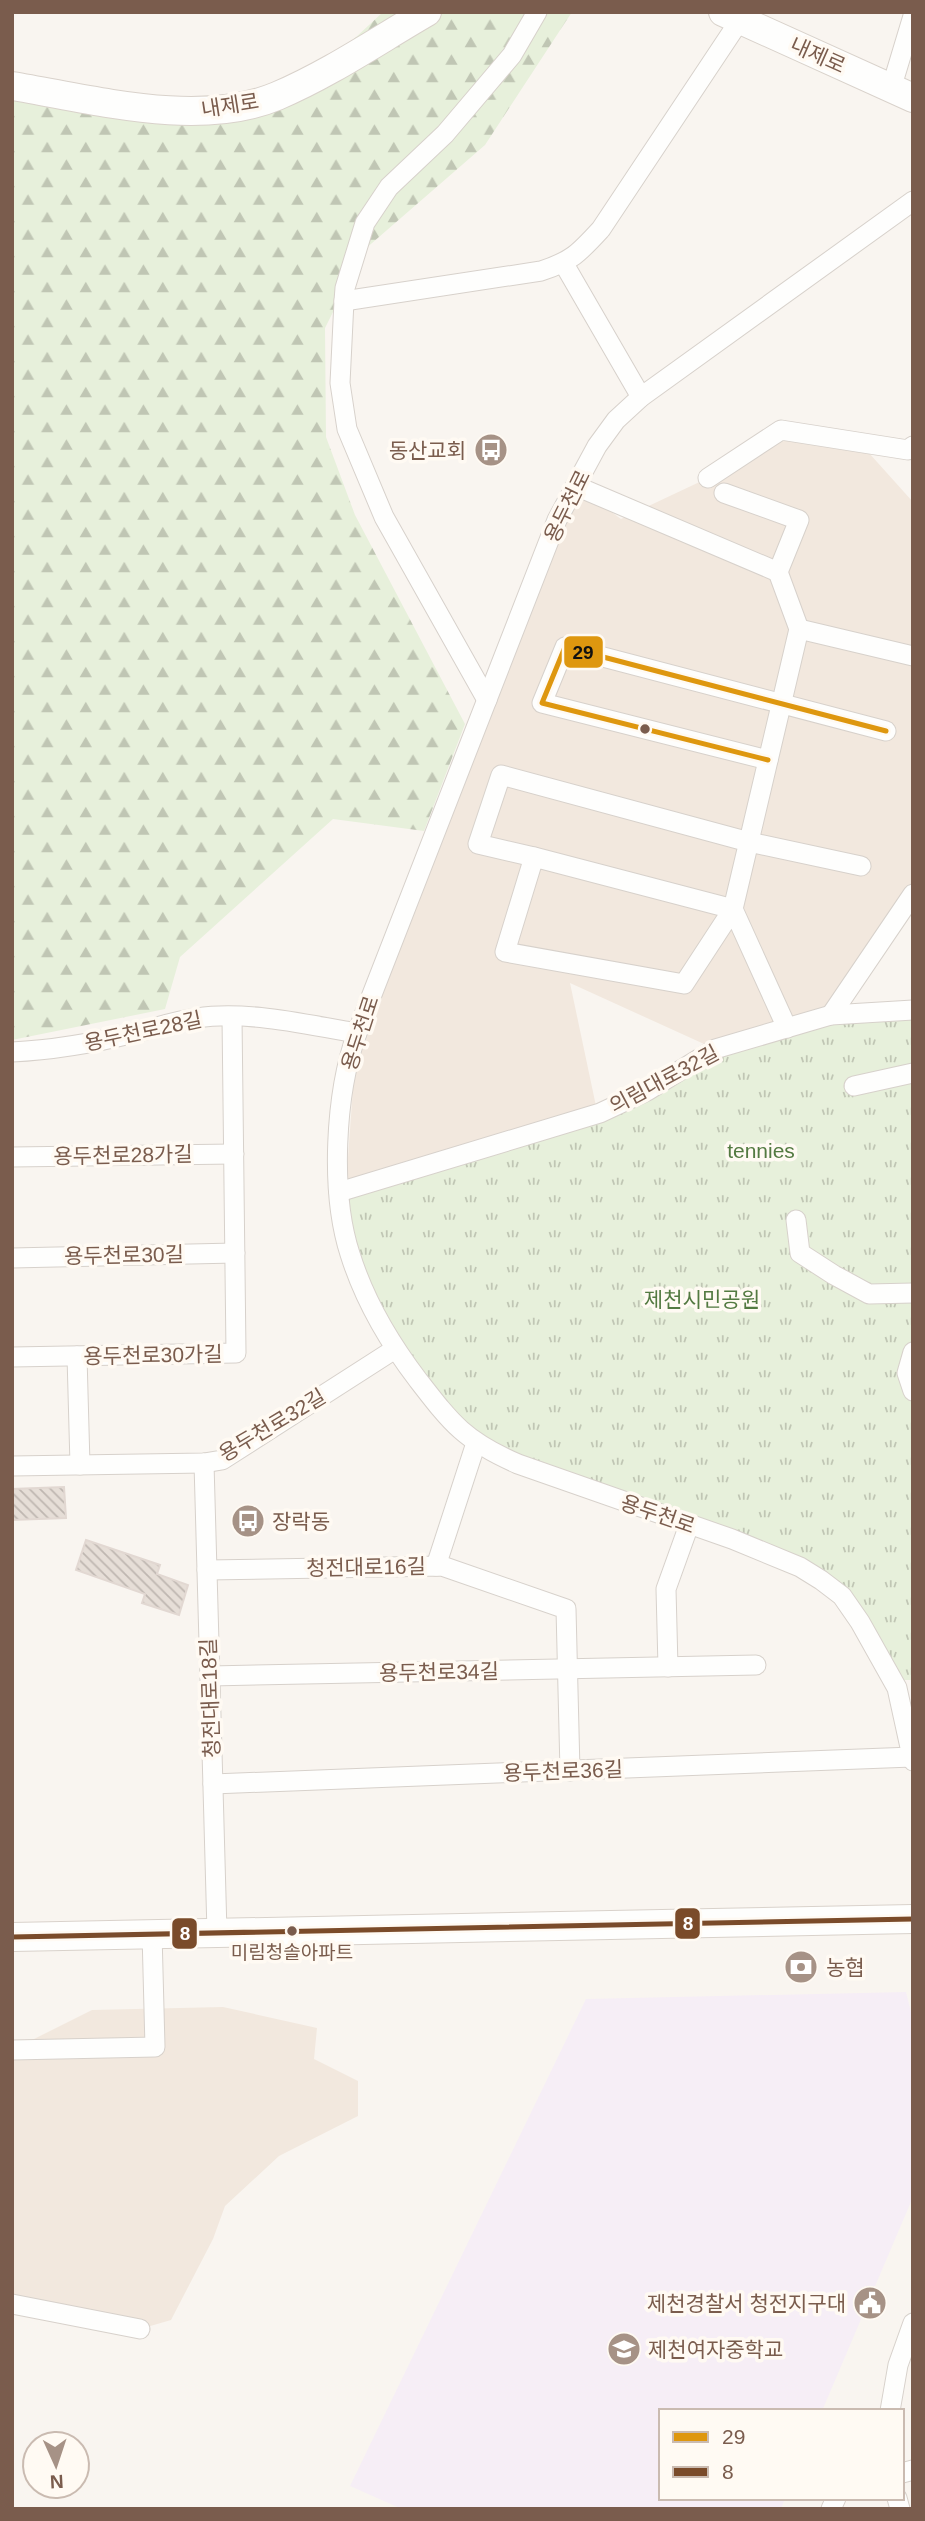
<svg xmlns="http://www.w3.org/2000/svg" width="925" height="2521" font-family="Helvetica,'Noto Sans KR',sans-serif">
<defs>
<pattern id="forest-firs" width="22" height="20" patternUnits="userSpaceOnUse" patternTransform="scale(1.75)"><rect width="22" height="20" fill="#e7f0db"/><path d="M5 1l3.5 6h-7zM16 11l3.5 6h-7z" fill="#c0c6b4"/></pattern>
<pattern id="park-tufts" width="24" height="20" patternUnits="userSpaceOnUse" patternTransform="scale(1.75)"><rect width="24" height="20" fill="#e7f0db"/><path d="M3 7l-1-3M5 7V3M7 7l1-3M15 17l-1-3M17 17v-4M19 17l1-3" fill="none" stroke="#c0c6b4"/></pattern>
<pattern id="building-back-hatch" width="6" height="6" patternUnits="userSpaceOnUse" patternTransform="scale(1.75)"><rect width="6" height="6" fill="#e6ded7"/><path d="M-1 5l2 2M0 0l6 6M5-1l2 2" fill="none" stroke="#bfb7b1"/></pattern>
</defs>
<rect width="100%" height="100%" fill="#f9f5f0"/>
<!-- residential -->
<g fill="#f2e8de">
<path d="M781 430 860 443 913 502V891L831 1015 715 1049 570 983 596 1106 346 1185 357 1033 576 486 621 519 708 478Z"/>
<path d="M223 2007 317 2028 314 2059 358 2081V2116L279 2156 225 2206 213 2239 171 2320 140 2329 12 2304V2050L92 2010Z"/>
</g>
<!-- education -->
<path fill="#f6eef6" d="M906 1992 913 2020V2197L822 2411H661V2498H785L781 2509H402L350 2486 586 1999Z"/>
<!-- forest -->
<path fill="url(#forest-firs)" d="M383 12H572L485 145 364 250 325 328 326 437 355 515 465 724 424 831 333 819 180 957 165 1009 12 1040V86L196 112 311 79Z"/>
<!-- park -->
<path fill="url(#park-tufts)" d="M913 1010V1680H902L844 1591 522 1458 469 1430 400 1344 365 1270 358 1248 346 1195 510 1147 715 1049 831 1015Z"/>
<!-- building -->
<g fill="url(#building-back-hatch)" stroke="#e2d8d2" stroke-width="2">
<path d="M64 1487 66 1518 12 1520V1489Z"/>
<path d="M86 1540 160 1565 157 1574 188 1585 179 1615 142 1603 145 1594 76 1570Z"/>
</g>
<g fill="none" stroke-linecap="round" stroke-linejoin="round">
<defs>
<g id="street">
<path d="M891 89 913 16"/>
<path d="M913 201 641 397 616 420 597 446 557 520 357 1033C335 1094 330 1192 350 1254 364 1299 389 1342 418 1380 452 1424 465 1441 518 1464L732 1539 800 1567 821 1580 842 1596 860 1622 897 1688 913 1761"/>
<path d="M564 264 641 397"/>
<path d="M344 301 541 271C572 261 579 253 601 229L740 20"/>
<path d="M708 478 781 430 908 450 913 446"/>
<path d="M576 486 778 572 799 629 733 909 534 857 505 952 684 984 733 909 787 1028"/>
<path d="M724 493 799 520 778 572"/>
<path d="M799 629 913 656"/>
<path d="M487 700 384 517 347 429 340 383 344 301 345 288 365 223 389 187 445 134 512 55 537 12"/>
<path d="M768 760 542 703 565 647 886 731"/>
<path d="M534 857 478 844 501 775 749 842 861 866"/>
<path d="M831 1015 913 894"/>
<path d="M12 1052C54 1050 94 1043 134 1033 155 1028 175 1021 197 1018 247 1010 307 1025 357 1033"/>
<path d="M854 1086 913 1073"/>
<path d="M12 1157 234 1154"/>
<path d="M339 1192 600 1113 647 1091 715 1049 831 1015 913 1010"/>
<path d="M796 1220 800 1253 834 1275 869 1294 913 1293"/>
<path d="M12 1258 235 1253"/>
<path d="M913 1352 907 1373 913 1391"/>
<path d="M77 1356 80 1465"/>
<path d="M12 1357 236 1353 232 1017"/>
<path d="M204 1463 217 1932"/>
<path d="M12 1466 204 1463 222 1460 395 1349"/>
<path d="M436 1566 476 1443"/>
<path d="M207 1570 442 1566 566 1609 570 1771"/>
<path d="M668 1667 666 1589 689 1525"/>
<path d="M210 1676 756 1665"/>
<path d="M213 1784 912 1757"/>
<path d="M12 2050 155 2047 152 1933"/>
<path d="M12 2304 140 2329"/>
<path d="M890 2411 898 2365 913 2323"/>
<path d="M902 2473 913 2470"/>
<path d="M897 2498 900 2509"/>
<path d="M831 2509 836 2498"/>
</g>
<g id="secondary">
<path d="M723 12 913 98"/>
<path d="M12 86C92 99 199 129 277 96 329 74 377 41 427 12"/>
<path d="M12 1937 913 1919"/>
</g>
</defs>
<!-- street casing -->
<use href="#street" stroke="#d7d1cb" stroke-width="21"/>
<!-- secondary casing -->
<use href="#secondary" stroke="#d9d2cb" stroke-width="30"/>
<!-- street -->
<use href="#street" stroke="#fefefd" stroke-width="19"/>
<!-- secondary -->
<use href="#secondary" stroke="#fefefd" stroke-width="28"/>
<defs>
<path id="bus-1" d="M768 760 542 703 565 647 886 731"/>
<path id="bus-2" d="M12 1937 913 1919"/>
</defs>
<!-- bus-1 casing -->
<use href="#bus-1" stroke="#fffaf3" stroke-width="10"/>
<!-- bus-2 casing -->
<use href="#bus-2" stroke="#fffaf3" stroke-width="10"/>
<!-- bus-1 -->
<use href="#bus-1" stroke="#de970f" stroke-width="5"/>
<!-- bus-2 -->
<use href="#bus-2" stroke="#7a4b2a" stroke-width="5"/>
</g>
<!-- icons -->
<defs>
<symbol id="bus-disc" viewBox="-11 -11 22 22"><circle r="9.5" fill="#a69286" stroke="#fffaf3"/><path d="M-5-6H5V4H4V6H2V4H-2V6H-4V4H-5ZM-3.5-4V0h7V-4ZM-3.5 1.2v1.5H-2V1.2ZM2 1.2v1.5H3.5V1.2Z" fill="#fff"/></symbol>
<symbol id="bank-disc" viewBox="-11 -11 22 22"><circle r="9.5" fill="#a69286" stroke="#fffaf3"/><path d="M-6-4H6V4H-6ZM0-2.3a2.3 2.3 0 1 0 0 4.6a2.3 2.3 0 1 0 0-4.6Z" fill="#fff"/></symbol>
<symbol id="civic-disc" viewBox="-11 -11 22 22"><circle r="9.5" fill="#a69286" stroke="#fffaf3"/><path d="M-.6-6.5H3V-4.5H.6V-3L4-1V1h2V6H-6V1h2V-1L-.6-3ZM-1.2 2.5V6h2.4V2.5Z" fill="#fff"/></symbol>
<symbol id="school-disc" viewBox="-11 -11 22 22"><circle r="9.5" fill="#a69286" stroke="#fffaf3"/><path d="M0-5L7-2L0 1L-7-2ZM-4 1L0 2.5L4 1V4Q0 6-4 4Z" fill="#fff"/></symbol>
</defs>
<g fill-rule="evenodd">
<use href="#bus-disc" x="472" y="431" width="38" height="38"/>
<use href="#bus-disc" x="229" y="1502" width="38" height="38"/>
<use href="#bank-disc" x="782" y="1948" width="38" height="38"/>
<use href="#civic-disc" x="851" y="2284" width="38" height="38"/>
<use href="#school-disc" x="605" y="2330" width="38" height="38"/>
</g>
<!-- markers -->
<g fill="#7a5c4d" stroke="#fffaf3" stroke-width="2.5">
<circle cx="645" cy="729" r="6"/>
<circle cx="292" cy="1931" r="6"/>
</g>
<g text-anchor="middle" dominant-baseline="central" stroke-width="7" stroke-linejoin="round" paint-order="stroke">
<!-- bus labels -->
<g font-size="19" fill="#7a5c4d" stroke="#fffaf3">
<text x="292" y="1952">미림청솔아파트</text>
</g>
<!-- street labels -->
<g font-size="21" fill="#7a5c4d" stroke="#fffaf3">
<text transform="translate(818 55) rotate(24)">내제로</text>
<text transform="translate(230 105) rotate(-9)">내제로</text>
<text transform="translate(567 506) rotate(-64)">용두천로</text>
<text transform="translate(143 1031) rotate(-12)">용두천로28길</text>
<text transform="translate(360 1033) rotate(-72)">용두천로</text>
<text transform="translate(664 1079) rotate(-28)">의림대로32길</text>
<text transform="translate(123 1155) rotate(-1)">용두천로28가길</text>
<text transform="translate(124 1255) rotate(-1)">용두천로30길</text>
<text transform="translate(153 1355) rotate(-1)">용두천로30가길</text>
<text transform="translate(272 1425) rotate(-31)">용두천로32길</text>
<text transform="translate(658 1514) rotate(19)">용두천로</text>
<text transform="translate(366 1567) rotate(-1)">청전대로16길</text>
<text transform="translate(439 1672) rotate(-1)">용두천로34길</text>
<text transform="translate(210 1698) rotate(-92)">청전대로18길</text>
<text transform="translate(563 1771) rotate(-2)">용두천로36길</text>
</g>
<!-- poi labels -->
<g font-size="21" fill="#7a5c4d" stroke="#fffaf3" text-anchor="start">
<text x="466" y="450" text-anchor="end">동산교회</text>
<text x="272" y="1521">장락동</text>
<text x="826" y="1967">농협</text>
<text x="846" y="2303" text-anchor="end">제천경찰서 청전지구대</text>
<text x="648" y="2349">제천여자중학교</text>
</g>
<!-- park labels -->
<g font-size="21" fill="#537a41" stroke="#fffaf3">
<text x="761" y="1150">tennies</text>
<text x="702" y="1299">제천시민공원</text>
</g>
</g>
<g stroke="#fffaf3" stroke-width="2.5">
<rect x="563" y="635" width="41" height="34" rx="7" fill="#de970f"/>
<rect x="674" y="1907" width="27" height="33" rx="7" fill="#7a4b2a"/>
<rect x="171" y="1917" width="27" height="33" rx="7" fill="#7a4b2a"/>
</g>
<g font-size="19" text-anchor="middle" font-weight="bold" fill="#fff">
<text x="688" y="1930">8</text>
<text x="185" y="1940">8</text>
</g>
<g font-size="19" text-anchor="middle" font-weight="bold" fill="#111">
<text x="583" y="659">29</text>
</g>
<!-- border -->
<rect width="925" height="2521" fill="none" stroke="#7a5c4d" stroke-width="28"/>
<!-- legend -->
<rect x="659" y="2409" width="245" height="91" fill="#fffaf3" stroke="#cabbb1" stroke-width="2"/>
<rect x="673" y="2432" width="35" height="10" fill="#de970f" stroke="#cabbb1" stroke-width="2"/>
<text x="722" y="2444" font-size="21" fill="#7a5c4d">29</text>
<rect x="673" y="2467" width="35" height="10" fill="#7a4b2a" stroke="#cabbb1" stroke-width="2"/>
<text x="722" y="2479" font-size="21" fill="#7a5c4d">8</text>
<!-- north arrow -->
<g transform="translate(56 2465) rotate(177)"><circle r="33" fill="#fffaf3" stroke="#cabbb1" stroke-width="2"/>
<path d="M0-5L12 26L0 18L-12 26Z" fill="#a69286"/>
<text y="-10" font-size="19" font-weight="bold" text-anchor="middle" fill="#7a5c4d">N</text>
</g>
</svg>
